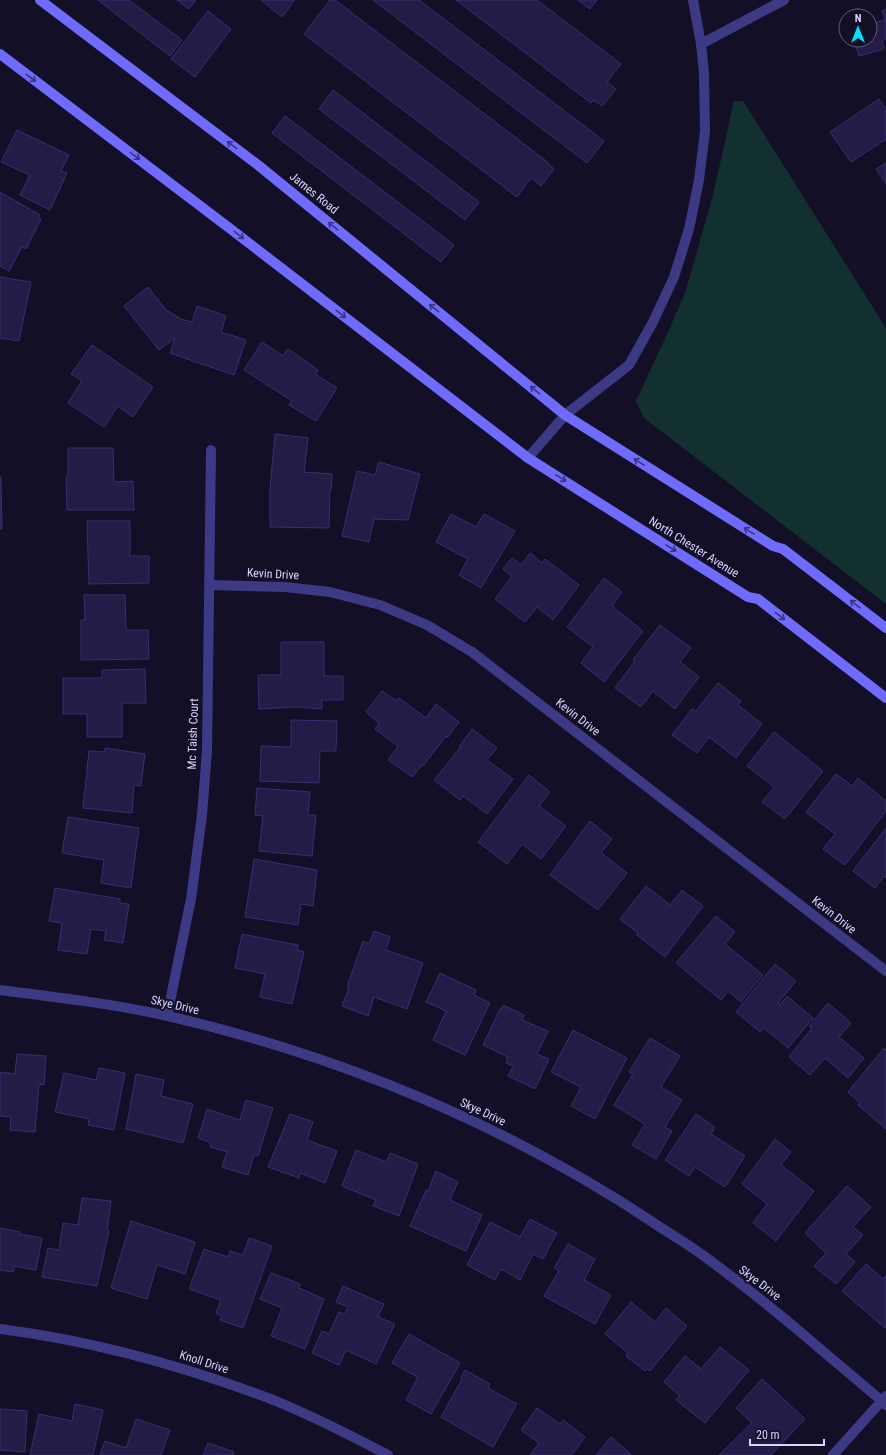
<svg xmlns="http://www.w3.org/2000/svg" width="886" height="1455" font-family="'Roboto Condensed',sans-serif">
<rect width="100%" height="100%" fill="#130f26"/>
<!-- green -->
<path fill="#12302f" d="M734 101H743L886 328V604L644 418 636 401 669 330 686 290 713 195Z"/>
<!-- building -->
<g fill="#241b47" stroke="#3b2d73">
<path d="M98 0H129L182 40 170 56Z"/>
<path d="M177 0H196L189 9Z"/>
<path d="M261 0H295L282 17Z"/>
<path d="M330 0H335L545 160 554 169 541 186 531 178 517 197 305 35 304 34Z"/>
<path d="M373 0H419L604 141 587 163Z"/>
<path d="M456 0H537L621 64 607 82 616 89 602 106 594 100 591 103Z"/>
<path d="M578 0H597L590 9Z"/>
<path d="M886 9V39L882 41 884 49 859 56 854 40H870V24L885 20 882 11Z"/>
<path d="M208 11 231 29 195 77 171 59Z"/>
<path d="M333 90 479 202 465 220 319 109Z"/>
<path d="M879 99 886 109V139L851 162 830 132Z"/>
<path d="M285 116 454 245 441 262 272 133Z"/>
<path d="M17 130 69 155 61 171 67 173 50 210 20 195 30 175 1 162Z"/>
<path d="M886 163V184L876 169Z"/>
<path d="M0 192 40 215 38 218 41 219 26 249 22 247 9 271 0 266Z"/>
<path d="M0 277 31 282 19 341 0 338Z"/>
<path d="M148 287 166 310 181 319 192 322 197 306 226 316 221 332 246 340 234 375 170 353 175 338 159 350 124 306Z"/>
<path d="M262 342 283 356 288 349 318 370 315 374 337 388 316 421 289 405 292 401 244 370Z"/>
<path d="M92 345 153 387 133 417 118 406 104 427 68 403 82 381 71 374Z"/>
<path d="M275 434 308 438 304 472 332 474 331 490H330L329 528 270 527V489Z"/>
<path d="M68 448H113L114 482 133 481 134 510H67L66 477H68Z"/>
<path d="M379 462 420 474 408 520 374 519 369 542 342 536 357 471 375 475Z"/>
<path d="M0 477H1L2 529H0Z"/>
<path d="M451 514 476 527 484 514 515 531 481 588 459 575 468 559 436 542Z"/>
<path d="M87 521H130V556H149V583L89 584Z"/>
<path d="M530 553 542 563 545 559 579 585 553 620 537 607 525 622 495 599 512 576 503 569 512 558 521 565Z"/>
<path d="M604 578 622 592 612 606 643 631 604 682 581 663 593 647 567 627Z"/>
<path d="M84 595H125L126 630H148L149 659 81 660V620H85Z"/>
<path d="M660 625 691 648 680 662 699 677 675 709 653 691 641 707 615 688 635 661 633 660Z"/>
<path d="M281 642H324V676H343V700H322V709L297 707 259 709 258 675H281Z"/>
<path d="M145 669 146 703H122V737H87V714H63V678H102V670Z"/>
<path d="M718 683 741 701 738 705 762 724 736 758 709 737 697 753 672 735 692 709 696 711Z"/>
<path d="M382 691 396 701 399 698 426 718 436 704 459 722 448 737 446 736 423 766 422 765 412 777 388 760 398 746 375 729 379 723 366 712Z"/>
<path d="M291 720 337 721 336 751H320L319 783 260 781 261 746 291 747Z"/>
<path d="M472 729 497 748 487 760 513 779 487 814 463 796 460 800 434 780 460 748 459 747Z"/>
<path d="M774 732 823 771 785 819 762 802 774 787 747 766Z"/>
<path d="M105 748 145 754 141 786 134 785 132 813 83 808 89 751 104 752Z"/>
<path d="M836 774 852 786 858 778 886 801V811L845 865 823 849 835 834 806 812Z"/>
<path d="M529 775 550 792 539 806 566 826 541 859 522 844 507 864 478 842Z"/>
<path d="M257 788 310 792 308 815H316L312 856 259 851 263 816 255 815Z"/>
<path d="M68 817 139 828 131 888 101 883 104 860 62 853Z"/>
<path d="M590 821 612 839 601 853 627 873 598 910 550 875Z"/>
<path d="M886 828V878L884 876 875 888 853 871Z"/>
<path d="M254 859 317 870 313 906 301 904 298 925 245 917Z"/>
<path d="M646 886 670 905 682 890 703 906 665 957 637 935 638 933 620 919Z"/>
<path d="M55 888 120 899V903L129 904 123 943 104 940 106 931 91 929 87 954 58 950 62 923 49 921Z"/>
<path d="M716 916 735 932 725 944 763 975 741 1002 728 991 721 1000 676 963Z"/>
<path d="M374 931 390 937 386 950 423 963 407 1009 374 997 368 1016 342 1006 349 988 347 987 363 941 369 944Z"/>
<path d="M242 934 298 945 297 950 304 952 292 1004 260 997 265 974 235 968Z"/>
<path d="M775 964 796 981 778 1003 780 1005 787 996 813 1018 788 1048 764 1028 760 1032 736 1012Z"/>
<path d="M440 973 476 990 474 995 490 1003 465 1055 433 1040 446 1011 426 1002Z"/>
<path d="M828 1003 851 1023 839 1037 864 1058 848 1078 825 1058 810 1075 789 1057 812 1028 809 1026Z"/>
<path d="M503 1005 524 1015 522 1020 548 1031 537 1054 549 1059 535 1089 508 1076 513 1066 506 1063 508 1057 483 1045 500 1009 501 1010Z"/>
<path d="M573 1030 627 1058 595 1119 571 1106 581 1087 551 1072Z"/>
<path d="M650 1038 680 1056 661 1087 682 1100 665 1127 672 1131 656 1159 632 1145 645 1124 614 1105 633 1074 629 1072Z"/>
<path d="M884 1048 886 1050V1129L858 1105 860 1103 848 1092Z"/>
<path d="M17 1054 46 1056 44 1085 39 1084 35 1132 10 1130 11 1117 0 1116V1072L15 1074Z"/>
<path d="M99 1068 125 1073 114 1130 88 1125 89 1119 55 1112 64 1073 96 1080Z"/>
<path d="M136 1074 164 1080 161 1096 193 1104 183 1143 126 1129Z"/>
<path d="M246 1100 273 1108 258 1156 254 1155 248 1175 222 1167 227 1152 210 1147 211 1143 198 1138 207 1109 240 1120Z"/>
<path d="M290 1114 313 1122 307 1140 337 1151 325 1183 300 1173 299 1178 268 1167Z"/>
<path d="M696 1114 715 1127 711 1134 745 1156 725 1187 695 1167 689 1176 665 1160Z"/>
<path d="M775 1139 791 1152 781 1165 814 1191 776 1241 753 1223 767 1204 742 1184Z"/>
<path d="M356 1150 386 1162 390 1153 418 1164 399 1216 373 1206 376 1200 342 1186Z"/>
<path d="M436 1171 458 1182 450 1200 482 1215 466 1251 410 1226 426 1190 428 1191Z"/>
<path d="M847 1186 871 1207 853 1227 863 1235 846 1254 855 1262 836 1284 814 1266 826 1253 805 1233Z"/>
<path d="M82 1198 111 1201 107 1230 109 1231 97 1286 42 1277 48 1248 59 1250 63 1223 78 1225Z"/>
<path d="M530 1219 557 1233 543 1259 533 1254 520 1280 501 1269 495 1280 467 1265 490 1222 520 1237Z"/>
<path d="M131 1221 195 1242 185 1274 157 1265 147 1299 111 1288Z"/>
<path d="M0 1228 20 1232 19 1234 42 1238 36 1270 14 1266 13 1272 0 1270Z"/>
<path d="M249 1238 272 1246 243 1328 220 1320 222 1316 216 1313 221 1300 189 1289 204 1249 228 1257 230 1251 243 1255Z"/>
<path d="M568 1244 595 1259 584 1280 611 1295 595 1324 544 1296 559 1271 554 1268Z"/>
<path d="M866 1264 883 1279 886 1276V1326L885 1328 842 1291Z"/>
<path d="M271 1273 300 1284 299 1288 324 1299 305 1349 271 1336 282 1308 260 1299Z"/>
<path d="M343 1286 384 1304 378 1317 395 1324 376 1364 346 1350 339 1365 312 1353 322 1331 329 1334 339 1312 344 1314 348 1307 336 1302Z"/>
<path d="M631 1302 655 1322 666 1308 687 1326 650 1371 647 1369 645 1371 626 1356 628 1353 605 1334Z"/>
<path d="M409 1334 460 1363 431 1414 406 1400 418 1377 392 1363Z"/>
<path d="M720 1347 749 1370 705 1423 676 1400 680 1396 664 1382 685 1356 701 1369Z"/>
<path d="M465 1370 490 1384 488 1388 517 1404 493 1447 441 1417 462 1379 461 1378Z"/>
<path d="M762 1379 805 1419 771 1455H719L752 1423 736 1408Z"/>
<path d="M75 1404 103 1410 93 1455H30L39 1414 72 1421Z"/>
<path d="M537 1408 560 1424 563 1420 585 1437 572 1455H530L539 1443 521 1430Z"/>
<path d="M0 1409 27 1411 25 1452 0 1450Z"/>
<path d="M136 1419 170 1430 161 1455H100L105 1441 126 1448Z"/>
<path d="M611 1437 632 1455H596Z"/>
<path d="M208 1443 234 1452 233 1455H203Z"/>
</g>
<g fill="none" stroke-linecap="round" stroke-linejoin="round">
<!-- minor -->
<g stroke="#3d3a85" stroke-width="10">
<path d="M701 44 784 0"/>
<path d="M528 458 565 415 629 365 653 322 674 277 689 229 699 180 705 131 704 73 701 44 693 0"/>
<path d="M209 585 285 587 330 592 380 605 427 625 472 652 886 971"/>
<path d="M0 990C56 997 113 1004 168 1016 341 1056 506 1125 654 1223 670 1234 688 1244 704 1256 746 1287 786 1319 825 1353 845 1370 866 1387 886 1405"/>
<path d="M167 1016 191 899 202 815 207 751 211 450"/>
<path d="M0 1329C95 1341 187 1367 276 1401 314 1417 352 1436 388 1455"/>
<path d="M833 1455 886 1396"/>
</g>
<!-- secondary -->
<g stroke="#6f6bff" stroke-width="10">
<path d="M40 0 258 165 565 415 773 546 783 549 886 628"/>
<path d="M0 54 228 227 528 458 748 597 758 599 886 698"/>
</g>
</g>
<!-- one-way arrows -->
<defs><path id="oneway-shaft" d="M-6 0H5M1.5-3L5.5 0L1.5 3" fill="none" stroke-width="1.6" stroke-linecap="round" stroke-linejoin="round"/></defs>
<g stroke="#38347d">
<use href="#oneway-shaft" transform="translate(31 78) rotate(37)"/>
<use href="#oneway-shaft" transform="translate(232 145) rotate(-143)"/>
<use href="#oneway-shaft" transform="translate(135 156) rotate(37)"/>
<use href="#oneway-shaft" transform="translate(333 226) rotate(-141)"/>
<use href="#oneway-shaft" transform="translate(239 235) rotate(38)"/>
<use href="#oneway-shaft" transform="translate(434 308) rotate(-141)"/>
<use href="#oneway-shaft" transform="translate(341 314) rotate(38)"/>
<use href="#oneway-shaft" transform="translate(535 390) rotate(-141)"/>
<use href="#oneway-shaft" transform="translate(639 462) rotate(-148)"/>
<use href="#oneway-shaft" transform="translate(561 478) rotate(32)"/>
<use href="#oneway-shaft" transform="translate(749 531) rotate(-148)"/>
<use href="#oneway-shaft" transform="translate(671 548) rotate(32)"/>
<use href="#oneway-shaft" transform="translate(855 604) rotate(-142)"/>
<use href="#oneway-shaft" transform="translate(780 616) rotate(38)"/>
</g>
<g text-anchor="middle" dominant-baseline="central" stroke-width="4" stroke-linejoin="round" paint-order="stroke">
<!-- street labels -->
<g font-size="12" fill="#d9d4ff" stroke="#130f26">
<text transform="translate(314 193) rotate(39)">James Road</text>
<text transform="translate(694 547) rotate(32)">North Chester Avenue</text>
<text transform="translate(273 574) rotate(3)">Kevin Drive</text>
<text transform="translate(578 717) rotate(38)">Kevin Drive</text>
<text transform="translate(193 734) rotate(-88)">Mc Taish Court</text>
<text transform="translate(834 915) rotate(38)">Kevin Drive</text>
<text transform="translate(175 1005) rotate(13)">Skye Drive</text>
<text transform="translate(483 1112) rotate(25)">Skye Drive</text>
<text transform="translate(760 1283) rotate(37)">Skye Drive</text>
<text transform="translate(204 1362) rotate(18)">Knoll Drive</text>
</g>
</g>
<!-- north arrow -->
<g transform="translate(858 28)"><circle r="19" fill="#130f26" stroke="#625e7d"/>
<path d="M0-3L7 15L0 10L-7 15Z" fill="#00e5ff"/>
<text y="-6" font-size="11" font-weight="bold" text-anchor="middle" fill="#d9d4ff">N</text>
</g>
<!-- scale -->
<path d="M750 1439v6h74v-6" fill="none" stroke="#d9d4ff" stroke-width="2"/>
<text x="756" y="1439" font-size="12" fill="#d9d4ff" stroke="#130f26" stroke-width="3" paint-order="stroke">20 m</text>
</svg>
